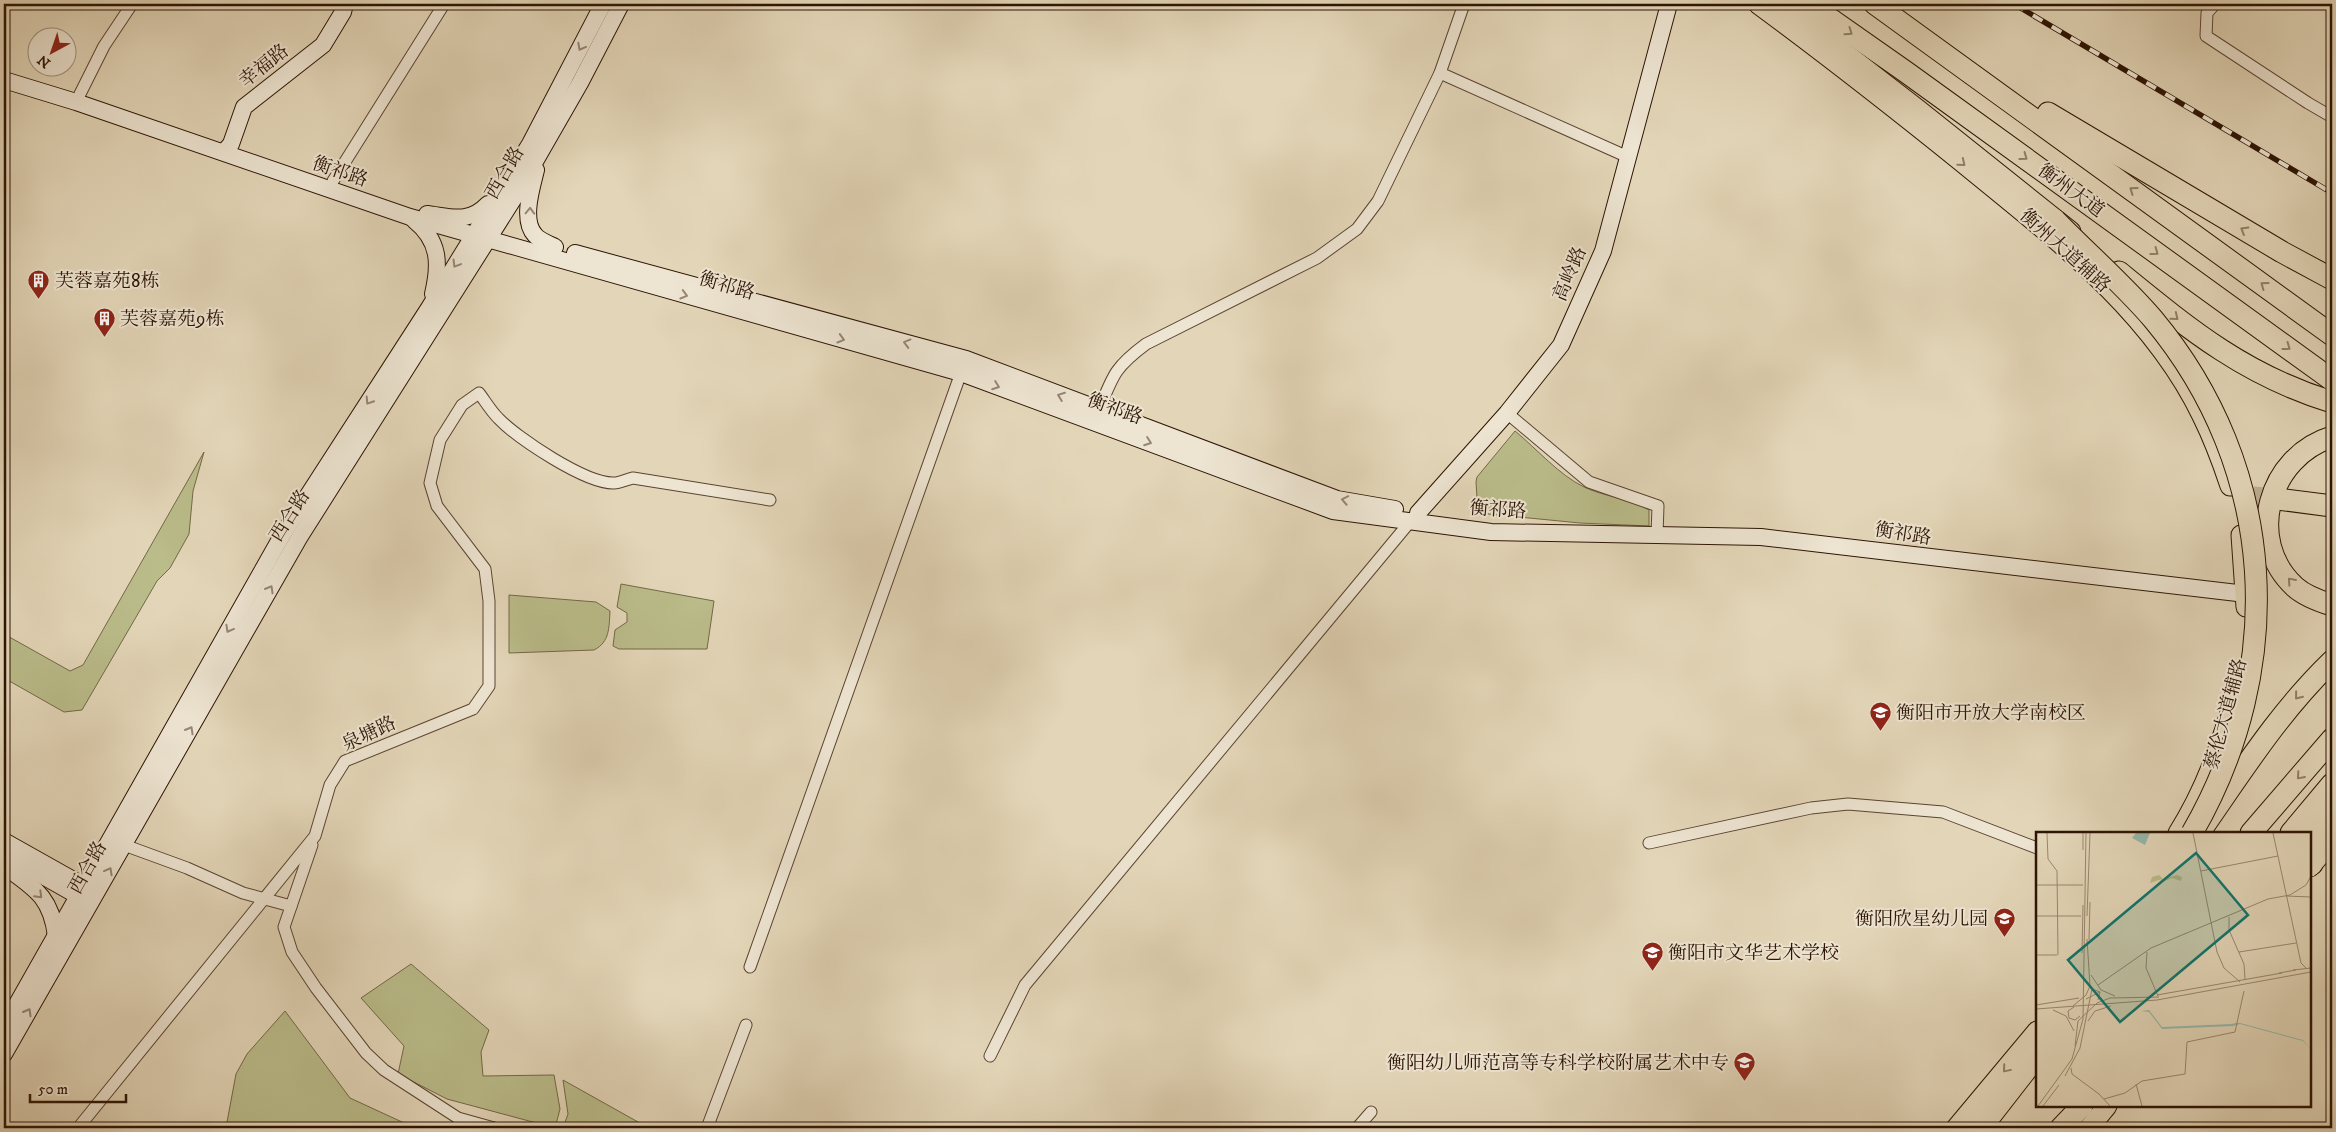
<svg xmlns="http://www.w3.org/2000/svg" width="2336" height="1132" font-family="'IM FELL DW Pica','Noto Serif SC',serif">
<rect width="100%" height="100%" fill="#e3d6b8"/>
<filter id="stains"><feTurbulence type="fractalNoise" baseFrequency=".004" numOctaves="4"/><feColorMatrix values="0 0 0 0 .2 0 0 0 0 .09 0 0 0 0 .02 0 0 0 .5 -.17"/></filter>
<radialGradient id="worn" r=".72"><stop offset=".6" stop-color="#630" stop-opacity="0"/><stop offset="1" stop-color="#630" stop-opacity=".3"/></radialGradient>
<!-- green -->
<g fill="#babc8a" stroke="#746847">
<path d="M1515 431C1537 449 1559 475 1584 487 1605 497 1629 498 1649 510V526L1580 523 1478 513 1476 482 1477 477Z"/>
<path d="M204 452 193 491 189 534 170 568 157 581 82 710 64 712 4 678V634L70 671 83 665Z"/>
<path d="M621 584 714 601 707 649H619L613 646 615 630 627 622V613L617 607Z"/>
<path d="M509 595 596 602 610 611C609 627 610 642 594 650L509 653Z"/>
<path d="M411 964 489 1030 481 1052 483 1076 554 1075 560 1109 555 1128 447 1099 398 1074 404 1046 361 998Z"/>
<path d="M285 1011 350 1098 415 1128H240L227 1122 236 1074 247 1054Z"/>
<path d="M563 1080 647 1127V1128H563L568 1114Z"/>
</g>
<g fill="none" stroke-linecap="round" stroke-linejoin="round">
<!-- highway-tunnel -->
<path stroke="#bfaf94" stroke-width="21" stroke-dasharray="21 11" stroke-linecap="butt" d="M2253 497 2278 499"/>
<defs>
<g id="street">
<path d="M2215 4 2207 13 2206 36 2308 103 2332 117"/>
<path d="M1440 73 1628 157"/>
<path d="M76 102 104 46 132 4"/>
<path d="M333 181 444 4"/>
<path d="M1099 410C1113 375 1115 367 1146 344L1317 258 1357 229 1378 201 1440 73 1464 4"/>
<path d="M1507 413 1589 482 1658 506 1657 535"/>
<path d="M1649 843 1811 808 1848 804 1943 812 2037 848"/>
<path d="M124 845 187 868 243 893 291 906"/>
<path d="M312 845 284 927 292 952 316 988 366 1053 384 1070 458 1118 494 1128"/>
<path d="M750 967 963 367"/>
<path d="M990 1056 1025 985 1414 517"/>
<path d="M78 1128 315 836 330 785 345 761 473 709 489 686V601L485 569 437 506 430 483 440 440 462 405 479 393C485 401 491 411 498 418 517 438 586 484 614 483 620 483 627 479 633 478L770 500"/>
<path d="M707 1128 746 1025"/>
<path d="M1357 1128 1371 1112"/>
</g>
<g id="secondary">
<path d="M4 80 76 102 410 217 961 373 1333 511 1491 532 1761 537 2246 594"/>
<path d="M224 152 231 144 244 107 323 45 343 12 345 4"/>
<path d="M536 170C532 187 521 220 535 235 539 240 549 244 555 247"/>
<path d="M427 214C452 217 469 224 488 204"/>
<path d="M414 220C440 241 440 264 433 294"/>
<path d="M575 253 966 359 1337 499 1395 509"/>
<path d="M1418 513 1507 413 1561 345 1603 251 1669 4"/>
<path d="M4 841 93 891"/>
<path d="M4 854 87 901"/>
<path d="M4 866C34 888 51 896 56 936"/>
<path d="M4 1027 283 534 429 308 530 144 603 4"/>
<path d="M4 1054 299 538 514 198 580 83 621 4"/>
</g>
<g id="primary">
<path d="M1758 4C1827 55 1896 109 1963 163 2052 236 2151 310 2202 416 2213 438 2222 462 2230 486"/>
<path d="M2241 535 2246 607"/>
<path d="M2178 833C2209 784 2226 730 2241 674"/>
<path d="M2310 867 2332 841"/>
<path d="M1956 1128 2037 1031"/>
<path d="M2089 1128 2107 1106"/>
</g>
<g id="highway">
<path d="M1780 4 1916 109 2070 232"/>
<path d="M1809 4 1906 72 2332 380"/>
<path d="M1875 4 2332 335"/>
<path d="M2048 113 2282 252 2332 279"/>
<path d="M2119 272C2189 329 2244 375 2332 402"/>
<path d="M2332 437C2269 456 2244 540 2295 587 2305 596 2319 601 2332 605"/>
<path d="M2278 499 2332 506"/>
<path d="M2199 833C2241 773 2279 712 2332 661"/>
<path d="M2251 833 2332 739"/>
<path d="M2291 833 2332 784"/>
<path d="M2310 840 2332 814"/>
<path d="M2312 864 2313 836"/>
<path d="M1981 1128 2037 1056"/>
<path d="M2061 1128 2082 1106"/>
</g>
</defs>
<!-- street casing -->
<use href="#street" stroke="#5a4431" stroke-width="13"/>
<!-- secondary casing -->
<use href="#secondary" stroke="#2d1404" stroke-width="18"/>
<!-- primary casing -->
<use href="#primary" stroke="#2d1404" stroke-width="21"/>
<!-- highway casing -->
<use href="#highway" stroke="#2d1404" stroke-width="23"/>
<!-- street -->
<use href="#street" stroke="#ede4d1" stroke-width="11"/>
<!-- secondary -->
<use href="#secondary" stroke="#ede4d1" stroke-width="16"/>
<!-- primary -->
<use href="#primary" stroke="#e3d6b8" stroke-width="19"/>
<!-- highway -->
<use href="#highway" stroke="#e3d6b8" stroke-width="21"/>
<defs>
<path id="rail" d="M2014 4 2332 193"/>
</defs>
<!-- rail casing -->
<use href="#rail" stroke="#2d1404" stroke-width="5.5"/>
<!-- rail -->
<use href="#rail" stroke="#ede4d1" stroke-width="4" stroke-dasharray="11" stroke-linecap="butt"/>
<defs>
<path id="highway-bridge" d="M2055 220C2087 253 2124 285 2153 319 2278 469 2288 667 2192 833"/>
</defs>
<!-- highway-bridge casing -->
<use href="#highway-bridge" stroke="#2d1404" stroke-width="23" stroke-linecap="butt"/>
<!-- highway-bridge -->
<use href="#highway-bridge" stroke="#e3d6b8" stroke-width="21"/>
</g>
<!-- one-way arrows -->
<defs><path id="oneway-chevron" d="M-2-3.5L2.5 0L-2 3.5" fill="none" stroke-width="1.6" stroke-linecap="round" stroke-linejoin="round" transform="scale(1.25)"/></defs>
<g stroke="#917f67">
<use href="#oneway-chevron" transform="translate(1849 32) rotate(35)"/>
<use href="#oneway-chevron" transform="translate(2024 157) rotate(36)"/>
<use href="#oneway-chevron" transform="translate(1962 163) rotate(39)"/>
<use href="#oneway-chevron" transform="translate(2133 190) rotate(-144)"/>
<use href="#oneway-chevron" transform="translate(2244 230) rotate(-149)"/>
<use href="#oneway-chevron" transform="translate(2155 252) rotate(36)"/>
<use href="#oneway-chevron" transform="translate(2264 285) rotate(-144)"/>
<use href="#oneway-chevron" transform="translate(2175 317) rotate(39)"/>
<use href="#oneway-chevron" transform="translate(2287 347) rotate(36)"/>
<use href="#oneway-chevron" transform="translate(2291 581) rotate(-131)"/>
<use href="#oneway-chevron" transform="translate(2298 696) rotate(129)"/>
<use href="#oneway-chevron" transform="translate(2300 776) rotate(131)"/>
<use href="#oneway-chevron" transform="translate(2006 1069) rotate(130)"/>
</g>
<g stroke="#978675">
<use href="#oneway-chevron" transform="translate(581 47) rotate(118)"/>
<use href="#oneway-chevron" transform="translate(530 211) rotate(-88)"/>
<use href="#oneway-chevron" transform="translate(456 264) rotate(121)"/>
<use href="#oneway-chevron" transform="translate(684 295) rotate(16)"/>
<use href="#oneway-chevron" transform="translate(841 339) rotate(16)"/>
<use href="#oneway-chevron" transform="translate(907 343) rotate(-165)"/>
<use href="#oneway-chevron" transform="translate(996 386) rotate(20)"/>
<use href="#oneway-chevron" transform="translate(1061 396) rotate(-159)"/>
<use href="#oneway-chevron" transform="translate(369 401) rotate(123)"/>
<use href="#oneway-chevron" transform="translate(1148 442) rotate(20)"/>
<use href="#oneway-chevron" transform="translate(1345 500) rotate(-169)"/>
<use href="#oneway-chevron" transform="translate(270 589) rotate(-60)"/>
<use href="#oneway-chevron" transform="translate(229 629) rotate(119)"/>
<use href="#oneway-chevron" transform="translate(190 730) rotate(-60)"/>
<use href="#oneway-chevron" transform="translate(109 871) rotate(-61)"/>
<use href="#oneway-chevron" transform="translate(39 895) rotate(45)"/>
<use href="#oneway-chevron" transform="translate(28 1012) rotate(-60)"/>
</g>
<!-- icons -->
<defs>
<symbol id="building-pin" viewBox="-11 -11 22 30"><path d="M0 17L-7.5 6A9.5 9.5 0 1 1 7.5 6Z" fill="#8f2418" stroke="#ede4d1"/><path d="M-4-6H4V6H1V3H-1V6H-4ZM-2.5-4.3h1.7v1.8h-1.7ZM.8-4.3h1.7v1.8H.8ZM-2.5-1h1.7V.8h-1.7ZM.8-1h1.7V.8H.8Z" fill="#fff"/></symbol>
<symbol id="university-pin" viewBox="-11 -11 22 30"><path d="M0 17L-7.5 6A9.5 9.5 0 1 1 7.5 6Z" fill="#8f2418" stroke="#ede4d1"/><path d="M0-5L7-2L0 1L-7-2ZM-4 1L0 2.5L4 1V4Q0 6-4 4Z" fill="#fff"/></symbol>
<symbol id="school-pin" viewBox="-11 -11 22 30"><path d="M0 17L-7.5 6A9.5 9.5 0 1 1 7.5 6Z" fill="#8f2418" stroke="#ede4d1"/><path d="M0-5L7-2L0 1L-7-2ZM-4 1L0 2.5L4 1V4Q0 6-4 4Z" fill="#fff"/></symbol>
</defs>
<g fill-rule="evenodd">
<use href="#building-pin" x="26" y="268" width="25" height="34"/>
<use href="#building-pin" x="92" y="306" width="25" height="34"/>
<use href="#university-pin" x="1868" y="700" width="25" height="34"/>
<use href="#school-pin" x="1992" y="906" width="25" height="34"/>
<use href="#school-pin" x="1640" y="940" width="25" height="34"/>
<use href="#school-pin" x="1732" y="1050" width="25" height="34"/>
</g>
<g text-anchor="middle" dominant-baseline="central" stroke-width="4" stroke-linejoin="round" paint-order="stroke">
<!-- street labels -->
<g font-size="19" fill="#2d1404" stroke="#ede4d1">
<text transform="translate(264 66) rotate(-38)">幸福路</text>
<text transform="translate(340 172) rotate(19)">衡祁路</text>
<text transform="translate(505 173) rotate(-60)">西合路</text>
<text transform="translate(2071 191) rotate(36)">衡州大道</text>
<text transform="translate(2065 251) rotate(42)">衡州大道辅路</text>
<text transform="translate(1570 274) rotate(-67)">高岭路</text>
<text transform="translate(727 286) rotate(16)">衡祁路</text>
<text transform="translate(1115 409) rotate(20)">衡祁路</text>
<text transform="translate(1498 510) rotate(4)">衡祁路</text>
<text transform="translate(290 516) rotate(-58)">西合路</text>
<text transform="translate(1903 534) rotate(9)">衡祁路</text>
<text transform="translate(2226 714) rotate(-75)">蔡伦大道辅路</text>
<text transform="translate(369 734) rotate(-25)">泉塘路</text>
<text transform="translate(88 868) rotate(-61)">西合路</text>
</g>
<!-- poi labels -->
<g font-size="19" fill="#2d1404" stroke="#ede4d1" text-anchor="start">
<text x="55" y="281">芙蓉嘉苑8栋</text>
<text x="120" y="319">芙蓉嘉苑9栋</text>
<text x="1896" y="713">衡阳市开放大学南校区</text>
<text x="1988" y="919" text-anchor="end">衡阳欣星幼儿园</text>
<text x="1668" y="953">衡阳市文华艺术学校</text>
<text x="1729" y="1063" text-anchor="end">衡阳幼儿师范高等专科学校附属艺术中专</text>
</g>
</g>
<!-- overview -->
<g transform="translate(2036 832)">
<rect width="275" height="275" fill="#e3d6b8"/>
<path d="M123 43 127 47 141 43 146 45 145 49 136 46 121 52 126 47 114 51 116 45Z" fill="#babc8a"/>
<path d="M100 1H114L109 13 96 6ZM113 178 126 195 196 192 200 191H204L267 208 275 217 267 209 204 192 197 194 126 197 113 180 105 179Z" fill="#95b9ad"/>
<path fill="none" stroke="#9a8870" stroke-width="1" d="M11 1 12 27 21 39 22 123M47 1V18M157 1 181 120 188 136 204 150M237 1 265 131 270 136M165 39 242 24M0 53H47M250 64 275 65M0 84H45M51 84 54 1M193 85V98L208 132 209 147M53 108 54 70M111 120 110 136 122 164M203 120 260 111M46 121 47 73M0 123H21M257 138 275 136M243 141 260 138M55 143 65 158 79 164M62 153 115 116 232 67 254 63 270 53 275 44M121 163 246 141M50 167 64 160M0 173 43 166M37 174 50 163 54 154 51 107M38 175 32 179 33 186 39 188 44 184M0 177 121 168 275 140M17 178 30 184 38 199M52 189 59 179 75 174M39 214 42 189 61 171 74 166 123 165M35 236 36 242 63 262 74 274M29 244 44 216 56 157 64 160 62 168M100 252 106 274M68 267 89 261 106 249 149 242 151 210 199 200 208 159M2 274 36 227 47 187 50 1M7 274 23 253"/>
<path fill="#0f766e" fill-opacity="0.15" stroke="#0f766e" stroke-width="2.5" d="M160 21 212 83 84 190 32 128Z"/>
<rect width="275" height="275" fill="none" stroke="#2d1404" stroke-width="2.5"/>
</g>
<!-- margin -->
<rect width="2336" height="1132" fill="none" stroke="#e3d6b8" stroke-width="20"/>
<rect x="5" y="5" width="2326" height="1122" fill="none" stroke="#2d1404" stroke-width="2.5"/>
<rect x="10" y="10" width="2316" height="1112" fill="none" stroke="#2d1404"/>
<!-- north arrow -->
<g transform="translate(52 52) rotate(220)"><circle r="24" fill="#ede4d1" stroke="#a0917f"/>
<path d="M0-4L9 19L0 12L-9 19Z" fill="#8f2418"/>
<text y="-8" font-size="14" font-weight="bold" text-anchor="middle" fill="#2d1404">N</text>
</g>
<!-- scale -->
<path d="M30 1094v8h96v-8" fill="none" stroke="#2d1404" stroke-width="2.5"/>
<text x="38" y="1094" font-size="15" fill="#2d1404" stroke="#ede4d1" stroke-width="4" paint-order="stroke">50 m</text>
<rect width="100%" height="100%" filter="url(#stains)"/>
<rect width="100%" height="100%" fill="url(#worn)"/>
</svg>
